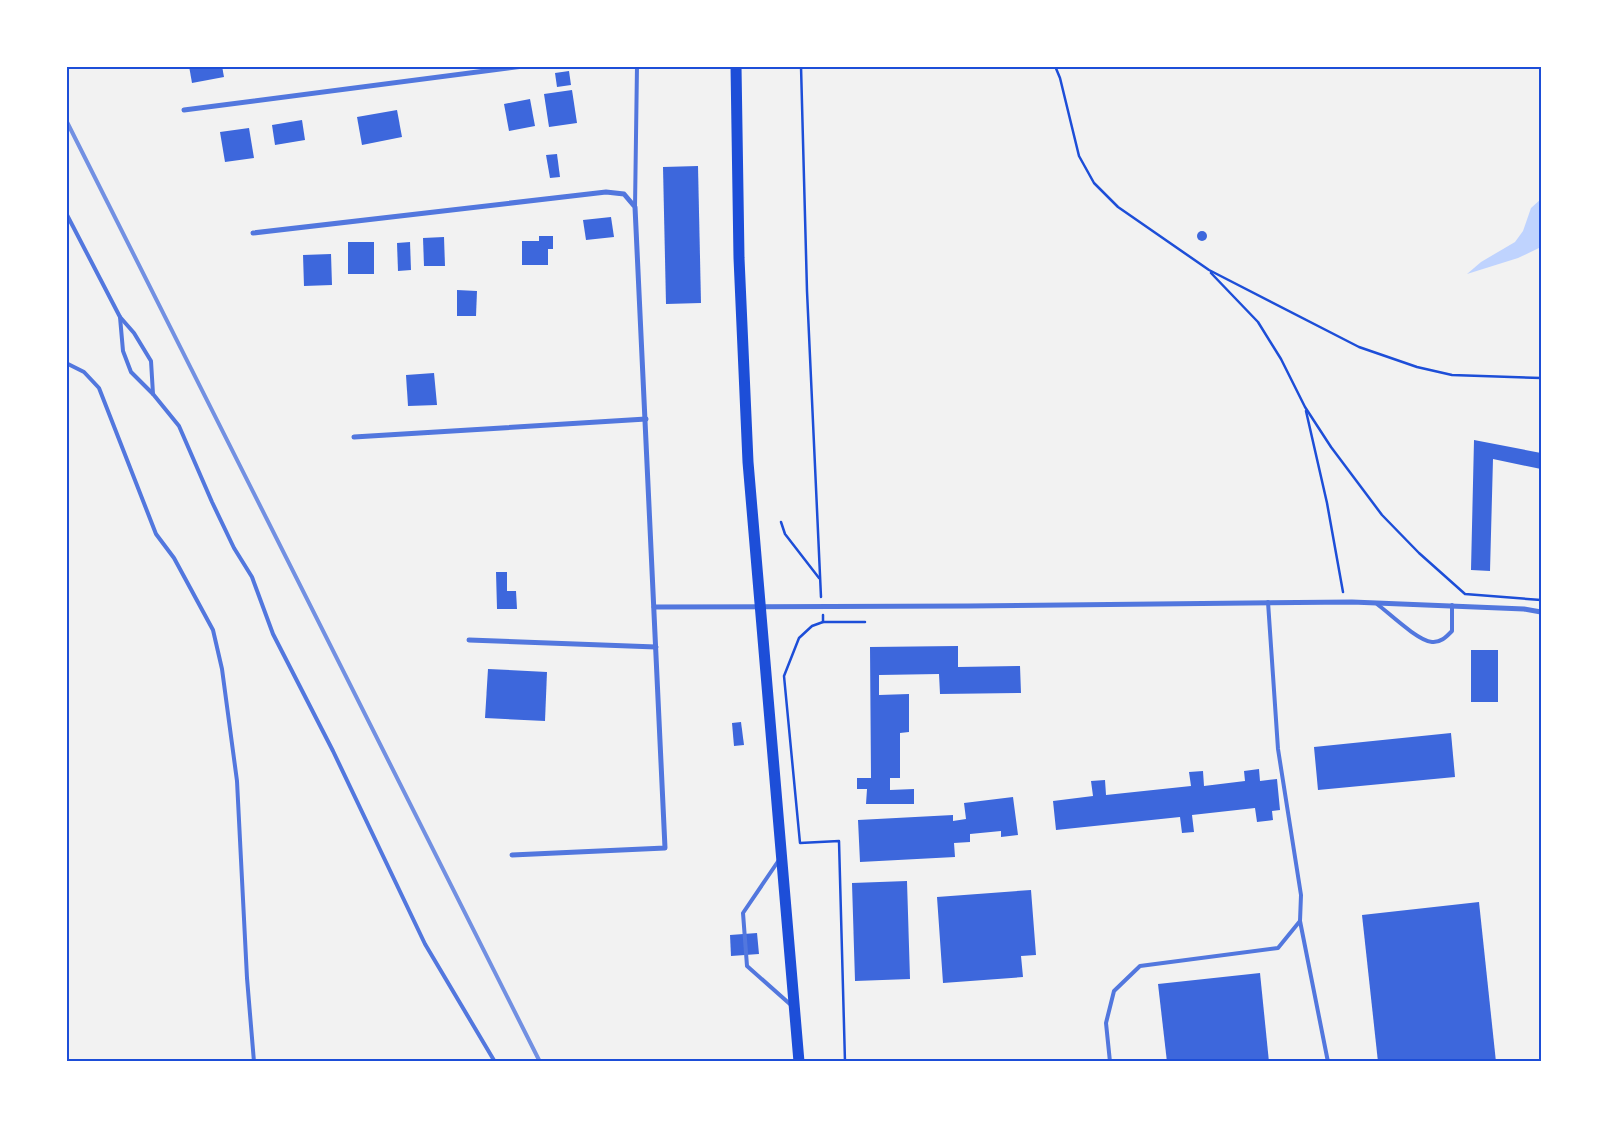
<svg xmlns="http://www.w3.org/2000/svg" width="1607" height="1128" font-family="'Roboto Condensed',sans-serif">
<rect width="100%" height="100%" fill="#f2f2f2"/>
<!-- water -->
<path fill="#bfd3fe" d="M1541 199V247L1518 258 1467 274 1481 262 1515 242 1523 231 1531 208Z"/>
<!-- building -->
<g fill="#3d67dc">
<path d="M189 66H222L224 77 192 83Z"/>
<path d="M569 71 571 85 557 87 555 73Z"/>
<path d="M572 90 577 123 549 127 544 94Z"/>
<path d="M530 99 535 126 509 131 504 104Z"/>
<path d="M397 110 402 137 362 145 357 117Z"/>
<path d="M302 120 305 140 275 145 272 125Z"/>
<path d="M249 128 254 158 225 162 220 132Z"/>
<path d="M557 154 560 177 550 178 546 155Z"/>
<path d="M698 166 701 303 666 304 663 167Z"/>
<path d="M611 217 614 237 586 240 583 220Z"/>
<circle cx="1202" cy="236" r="5"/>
<path d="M539 236H553V249H548V265H522V241H539Z"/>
<path d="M444 237 445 266H424L423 238Z"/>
<rect x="348" y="242" width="26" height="32"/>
<path d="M410 242 411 270 398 271 397 243Z"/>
<path d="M331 254 332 285 304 286 303 255Z"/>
<path d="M457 290 477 291 476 316H457Z"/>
<path d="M434 373 437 405 408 406 406 375Z"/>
<path d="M1474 440 1541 453V469L1493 459 1490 571 1471 570Z"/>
<path d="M496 572H507V591H516L517 609H497Z"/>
<path d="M958 646V667L1020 666 1021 693 940 694 939 674 879 675V695L909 694V732L900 733V778H890V790L914 789V804H866L867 789H857V778H871L870 647Z"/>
<rect x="1471" y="650" width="27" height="52"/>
<path d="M488 669 547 672 545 721 485 718Z"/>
<path d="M741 722 744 745 734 746 732 723Z"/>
<path d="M1451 733 1455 777 1318 790 1314 747Z"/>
<path d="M1259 769 1260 781 1277 779 1280 810 1272 811 1273 820 1257 822 1255 808 1192 815 1194 832 1182 833 1180 817 1056 830 1053 801 1093 796 1091 781 1105 780 1106 795 1191 786 1189 772 1203 771 1204 786 1245 781 1244 771Z"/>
<path d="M1013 797 1018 835 1001 837V831L970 834V842L954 843 955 857 860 862 858 820 953 815V821L966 819 964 803Z"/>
<path d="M907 881 910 979 855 981 852 883Z"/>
<path d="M1031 890 1036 955 1021 956 1023 977 943 983 937 897Z"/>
<path d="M1479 902 1496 1062H1378L1362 915Z"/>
<path d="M757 933 759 954 731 956 730 935Z"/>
<path d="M1260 973 1269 1062H1167L1158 984Z"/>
</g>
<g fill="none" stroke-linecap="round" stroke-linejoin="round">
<!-- path -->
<g stroke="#1d4ed8" stroke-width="2.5">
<path d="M801 66 807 291 821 597"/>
<path d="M1055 66 1060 78 1079 156 1094 183 1118 207 1209 270 1359 347 1417 367 1452 375 1541 378"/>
<path d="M1211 273 1258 322 1281 359 1305 407 1331 447 1382 515 1419 553 1465 594 1541 600"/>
<path d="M1306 411 1327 503 1343 592"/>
<path d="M781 522 785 534 819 578"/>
<path d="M823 615V622"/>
<path d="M845 1062 839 841 800 843 784 676 799 638 812 626 823 622H865"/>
</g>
<!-- service -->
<g stroke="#5277de" stroke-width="4">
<path d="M635 207 637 66"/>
<path d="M66 213 120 317 134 333 151 361 153 394 179 426 212 502 234 548 252 577 273 634 333 751 425 944 495 1062"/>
<path d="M120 317 123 351 131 372 153 394"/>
<path d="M66 363 84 372 99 388 156 534 174 558 213 630 222 669 237 781 247 978 254 1062"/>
<path d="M1377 604C1389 613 1418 641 1432 642 1441 643 1447 636 1452 631V605"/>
<path d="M779 860 743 913 747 966 791 1005"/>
<path d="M1300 921 1328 1062"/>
<path d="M1110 1062 1106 1023 1114 991 1140 966 1278 948 1300 921 1301 895 1278 749 1268 602"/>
</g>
<!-- minor -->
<g stroke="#5277de" stroke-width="5">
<path d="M184 110 523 66"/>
<path d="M253 233 606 192 624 194 635 207 665 848 512 855"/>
<path d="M354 437 646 419"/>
<path d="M654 607 968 606 1352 602 1524 609 1541 612"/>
<path d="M469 640 656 647"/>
</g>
<!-- primary -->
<path stroke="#1d4ed8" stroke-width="11" d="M736 66 739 258 748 462 799 1062"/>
<!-- rail -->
<path stroke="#7290e2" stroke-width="4" d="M66 120 540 1062"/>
</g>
<!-- border -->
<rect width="1607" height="1128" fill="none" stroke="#ffffff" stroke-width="135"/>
<rect x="68" y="68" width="1472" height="992" fill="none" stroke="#1d4ed8" stroke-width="2"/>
</svg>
